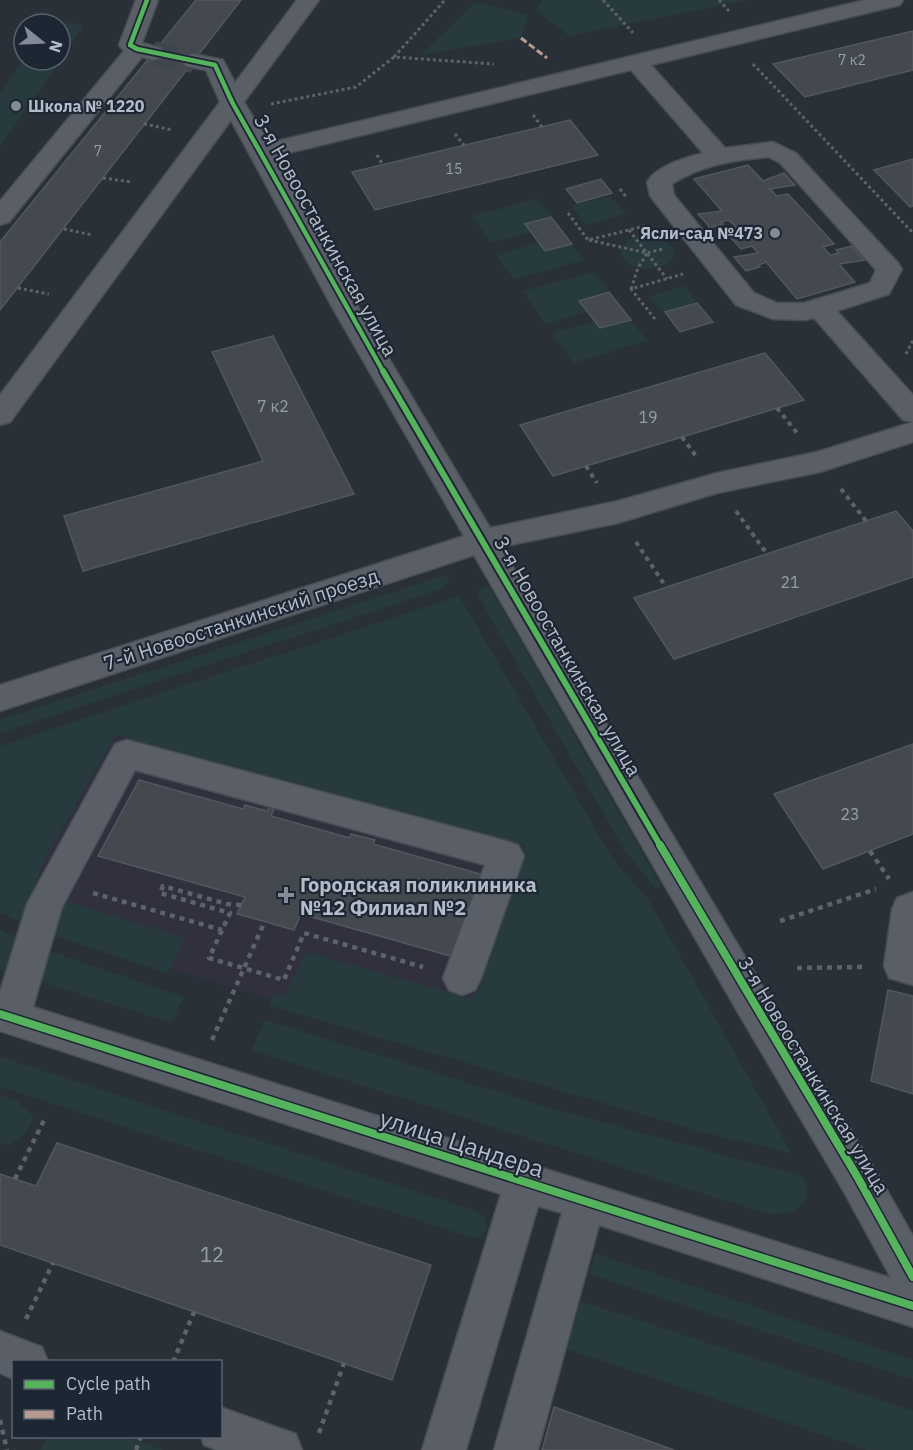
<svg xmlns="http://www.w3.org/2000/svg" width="913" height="1450" font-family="'IBM Plex Sans',sans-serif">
<rect width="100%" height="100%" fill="#2a3038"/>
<!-- medical -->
<path fill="#31303e" d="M99 723 569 850 501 1065 234 988 80 940 4 890Z"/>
<!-- green -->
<g fill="#273a3e">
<path d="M542 0H747L569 36 536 10Z"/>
<path d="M475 2 528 15 521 38 421 55Z"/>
<path d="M52 21 84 25 0 147V94L24 60H60V24H50Z"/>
<path d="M610 196 625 214 586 225 571 206Z"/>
<path d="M537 199 551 217 525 224 531 232 491 243 472 216Z"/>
<path d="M640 236C651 236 664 237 671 246 690 268 623 283 620 249L631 238Z"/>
<path d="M539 243 545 251 572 244 584 260 514 279 496 254Z"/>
<path d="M594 272 609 292 580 301 588 312 546 324 523 291Z"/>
<path d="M684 286 697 303 663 313 650 296Z"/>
<path d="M631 320 647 341 573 363 552 333 595 321 600 328Z"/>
<path d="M449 574 448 584 438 590 0 733V720Z"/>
<path d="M488 585 661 886 655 888 624 849 478 596V590Z"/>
<path d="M459 596 614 861 648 899 791 1153 706 1133 268 1005 274 993 285 996 306 952 474 999 526 845 115 735 43 863 22 922 0 913V746Z"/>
<path d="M59 899 185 938 167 973 47 933Z"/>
<path d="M0 930 18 938 8 973 0 970Z"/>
<path d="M44 949 184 997 171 1023 36 980Z"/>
<path d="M265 1020 543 1106 804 1177C815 1208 792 1216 765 1213L251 1050Z"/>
<path d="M0 1057 477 1211 485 1218 487 1229 480 1237H470L0 1087Z"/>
<path d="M0 1095 16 1100 34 1117 23 1137 8 1146 0 1142Z"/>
<path d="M595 1253 913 1360V1380L589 1274Z"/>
<path d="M580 1301 913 1411V1450H867L567 1349Z"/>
<path d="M49 1436 126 1437 163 1450H41Z"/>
</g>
<!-- building -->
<g fill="#444950" stroke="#52575f" stroke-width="1.5">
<path d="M196 0H241L0 310V242Z"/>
<path d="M913 31V70L805 97 773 64Z"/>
<path d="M570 120 598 155 375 210 352 172Z"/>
<path d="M913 159V206L910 207 874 170Z"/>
<path d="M748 165 763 181 784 173 793 183 795 185 770 189 777 196 788 194 826 235 834 244 823 247 830 255 839 253 836 250 852 246 862 257 865 260 839 264 855 282 797 299 766 262 758 265 760 267 746 271 734 257 758 253 752 246 741 249 724 230 736 227 729 220 721 222 723 224 719 225 709 228 708 225 698 214 722 211 694 179Z"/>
<path d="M601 179 612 193 577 203 566 189Z"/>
<path d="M551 217 572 244 545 251 525 224Z"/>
<path d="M609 292 631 320 600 328 579 301Z"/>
<path d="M697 303 713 322 680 332 665 312Z"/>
<path d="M273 336 354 494 83 571 64 516 263 461 212 352Z"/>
<path d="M765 353 804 400 553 476 520 425Z"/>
<path d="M896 511 913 531V577L674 659 634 598Z"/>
<path d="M913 744V834L823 869 774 794Z"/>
<path d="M139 780 243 809 245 805 267 811 272 801 277 802 271 816 350 838 351 834 375 840 373 844 484 875 454 957 301 914 294 930 245 916 237 914 245 897 98 856Z"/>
<path d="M888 990 913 996V1094L871 1081Z"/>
<path d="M57 1143 431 1265 392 1380 0 1245V1174L36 1186Z"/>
<path d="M554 1407 674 1450H542Z"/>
</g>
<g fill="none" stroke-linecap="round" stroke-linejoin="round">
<!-- minor-tunnel -->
<path stroke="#3f454e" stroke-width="24" stroke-dasharray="24 12" stroke-linecap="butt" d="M153 53 194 61"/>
<defs>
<g id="minor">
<path d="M136 0H158L142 43 161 48 164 53 161 58 153 60 142 57 9 222 0 225V201L124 51 119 45Z"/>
<path d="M297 0H319L244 102 269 143 865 0H903L900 5 651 65 725 148 773 142 796 153 898 263 902 269 889 294 837 311 913 395V442L820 472 717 493 618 523 501 547 766 992 872 1164 913 1236V1327L599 1225 538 1450H494L562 1213 538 1206 466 1450H422L501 1194 0 1031V992L27 904 115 744 127 740 506 841 518 845 524 856 481 978 475 990 462 995 449 990 443 978 485 865 135 770 62 907 33 1007 891 1278 844 1192 740 1016 474 555 0 711V685L464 536 331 305 231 120 10 422 0 425V395L220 102 206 70 186 66 183 61 186 56 194 54 223 60 235 83ZM631 70 703 153C685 158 658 165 647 182L650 196 736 305 773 319 805 320 814 318 903 420 913 422 817 452 717 473 618 501 490 528 357 305 276 156ZM769 157 780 163 876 270 870 283 804 303H777L754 293 674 195 672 184C701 165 734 160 769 157Z"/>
<path d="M913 892V985L889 978 884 966 892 909 897 898Z"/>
<path d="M0 1331 42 1347 48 1362H14V1379L0 1373Z"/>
<path d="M220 1407 296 1434 302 1450H217L204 1445 201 1436H220Z"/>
</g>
</defs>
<!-- minor casing -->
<use href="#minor" stroke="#484c53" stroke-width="3"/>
<!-- path-far2 -->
<g stroke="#5d636a" stroke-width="3" stroke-dasharray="3 3" stroke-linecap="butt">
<path d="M603 0 633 33"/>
<path d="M719 0 729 11"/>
<path d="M394 57 445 0"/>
<path d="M753 64 913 233"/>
<path d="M271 104 356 87 394 57 494 64"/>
<path d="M533 115 542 127"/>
<path d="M144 124 173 130"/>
<path d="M455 134 464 145"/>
<path d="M377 155 383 165"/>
<path d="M103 178 132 182"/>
<path d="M620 189 627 198"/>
<path d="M568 213 588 240 645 226"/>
<path d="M64 229 92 235"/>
<path d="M629 230 667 279"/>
<path d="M589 240 647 253 663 249"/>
<path d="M18 288 49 294"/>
<path d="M631 289 638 268 647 253"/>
<path d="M655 319 631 289 683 274"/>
<path d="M906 354 913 340"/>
</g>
<!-- path-far1 -->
<g stroke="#5d636a" stroke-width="4" stroke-dasharray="4.5 4.5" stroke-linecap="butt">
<path d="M777 408 797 433"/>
<path d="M682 437 696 456"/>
<path d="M586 466 597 483"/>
<path d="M841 489 866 521"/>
<path d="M736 511 767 554"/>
<path d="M636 542 666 587"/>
</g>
<!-- path -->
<g stroke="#5d636a" stroke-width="4.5" stroke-dasharray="5 5" stroke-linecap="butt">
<path d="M870 851 889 879"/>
<path d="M93 893 222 930"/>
<path d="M241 905 227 904 163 886 160 893 230 913 209 958 284 980 304 933 423 967"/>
<path d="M780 921 876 889"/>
<path d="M797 968 862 967"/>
<path d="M212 1040 265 921"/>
<path d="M15 1179 45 1118"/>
<path d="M26 1319 53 1263"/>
<path d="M173 1362 194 1312"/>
<path d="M0 1420 7 1450"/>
<path d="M319 1433 344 1363"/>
<path d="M136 1450 141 1436"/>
</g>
<!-- minor -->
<use href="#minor" fill="#5a5e66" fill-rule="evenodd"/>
<!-- quiet -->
<path stroke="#b69a8f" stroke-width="3" stroke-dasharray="7 3" stroke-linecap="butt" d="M521 38 547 58"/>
<defs>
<path id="cycleway-far2" d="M147 0 130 45 137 49 215 65 232 102 384 373"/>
<path id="cycleway-far1" d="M383 371 661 847"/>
<g id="cycleway">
<path d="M660 845 858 1178 913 1277"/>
<path d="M0 1014 913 1306"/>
</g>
</defs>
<!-- cycleway-far2 casing -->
<use href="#cycleway-far2" stroke="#1d2633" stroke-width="8"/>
<!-- cycleway-far1 casing -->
<use href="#cycleway-far1" stroke="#1d2633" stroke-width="10"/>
<!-- cycleway casing -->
<use href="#cycleway" stroke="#1d2633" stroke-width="11"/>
<!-- cycleway-far2 -->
<use href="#cycleway-far2" stroke="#56b35d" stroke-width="4.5"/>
<!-- cycleway-far1 -->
<use href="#cycleway-far1" stroke="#56b35d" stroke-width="6"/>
<!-- cycleway -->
<use href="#cycleway" stroke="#56b35d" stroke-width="8"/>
</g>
<!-- markers -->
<g fill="#848b96" stroke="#1d2633" stroke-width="2">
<circle cx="16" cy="106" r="6"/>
<circle cx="775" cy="233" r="6"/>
<path d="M283 886h6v6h6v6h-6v6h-6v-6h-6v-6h6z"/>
</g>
<g text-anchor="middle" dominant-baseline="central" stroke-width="4.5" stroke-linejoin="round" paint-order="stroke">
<!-- far-number labels -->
<g font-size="14" fill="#989fab">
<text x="852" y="60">7 к2</text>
<text x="98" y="151">7</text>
<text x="454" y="169">15</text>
</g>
<!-- far-poi labels -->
<g font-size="16" font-weight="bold" fill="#b4bcc9" stroke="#1d2633" text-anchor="start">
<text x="28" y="106">Школа № 1220</text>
<text x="763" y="233" text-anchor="end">Ясли-сад №473</text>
</g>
<!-- number labels -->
<g font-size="16" fill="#989fab">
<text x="273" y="406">7 к2</text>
<text x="648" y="417">19</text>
<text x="790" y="582">21</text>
<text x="850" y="814">23</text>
</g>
<!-- street labels -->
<g font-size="20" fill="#b4bcc9" stroke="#1d2633">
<text transform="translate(326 235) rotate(61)">3-я Новоостанкинская улица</text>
<text transform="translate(241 619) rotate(-18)">7-й Новоостанкинский проезд</text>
<text transform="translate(568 656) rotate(60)">3-я Новоостанкинская улица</text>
<text transform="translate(814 1075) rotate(59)">3-я Новоостанкинская улица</text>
</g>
<!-- poi labels -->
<g font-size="20" font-weight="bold" fill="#b4bcc9" stroke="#1d2633" text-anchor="start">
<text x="300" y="884">Городская поликлиника<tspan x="300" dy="23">№12 Филиал №2</tspan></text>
</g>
<!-- near-number labels -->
<g font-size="20" fill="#989fab">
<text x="212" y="1254">12</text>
</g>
<!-- near-street labels -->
<g font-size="24" fill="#b4bcc9" stroke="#1d2633">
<text transform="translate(462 1143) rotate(18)">улица Цандера</text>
</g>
</g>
<!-- legend -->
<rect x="12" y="1360" width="210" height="78" fill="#1d2633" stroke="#59626f" stroke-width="1.5"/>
<rect x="24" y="1380" width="30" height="9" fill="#56b35d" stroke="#59626f" stroke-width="1.5"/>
<text x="66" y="1390" font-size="18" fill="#b4bcc9">Cycle path</text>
<rect x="24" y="1410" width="30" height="9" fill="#b69a8f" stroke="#59626f" stroke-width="1.5"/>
<text x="66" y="1420" font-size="18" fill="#b4bcc9">Path</text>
<!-- north arrow -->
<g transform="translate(42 42) rotate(108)"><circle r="28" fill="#1d2633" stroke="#59626f" stroke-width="1.5"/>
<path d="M0-4.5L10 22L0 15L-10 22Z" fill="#848b96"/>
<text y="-9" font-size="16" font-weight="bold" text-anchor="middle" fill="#b4bcc9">N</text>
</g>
</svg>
